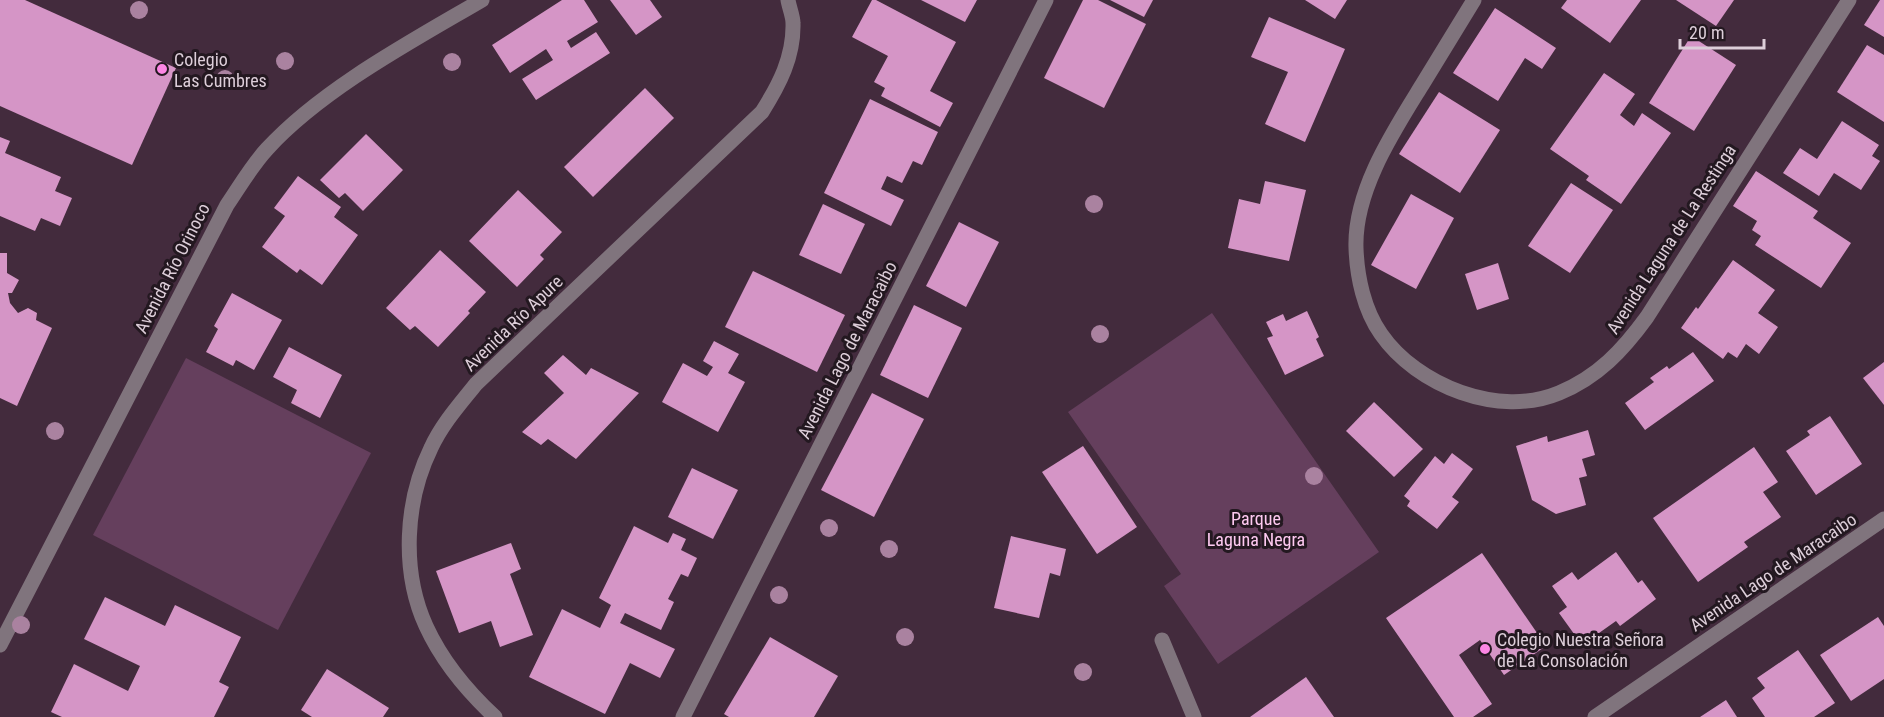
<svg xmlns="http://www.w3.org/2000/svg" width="1884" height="717" font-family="'Roboto Condensed',sans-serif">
<rect width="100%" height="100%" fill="#432b3d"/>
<!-- green -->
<g fill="#653f5d">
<path d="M1212 313 1379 552 1218 664 1164 586 1181 574 1068 412Z"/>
<path d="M186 358 371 453 278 630 93 535Z"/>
</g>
<!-- building -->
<g fill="#d595c6">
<path d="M0 0H25L176 68 132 165 0 106Z"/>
<path d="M562 0H584L598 22 567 41 571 48 596 32 610 53 536 100 522 79 553 60 546 49 510 73 492 45Z"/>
<path d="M610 0H650L662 17 636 35Z"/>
<path d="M872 0H876L956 42 930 91 953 103 940 127 881 96 885 88 874 82 888 56 852 37Z"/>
<path d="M921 0H977L965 22Z"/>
<path d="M1083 0H1098L1146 24 1104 108 1044 78Z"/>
<path d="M1110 0H1153L1144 17Z"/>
<path d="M1305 0H1347L1335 19Z"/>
<path d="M1567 0H1641L1610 43 1561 8Z"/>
<path d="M1676 0H1734L1716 26Z"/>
<path d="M1880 0H1884V37L1864 25Z"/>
<path d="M1495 8 1556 48 1542 69 1525 58 1498 101 1453 73Z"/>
<path d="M1269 17 1345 49 1305 142 1265 124 1288 72 1251 57Z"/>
<path d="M1691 36 1736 65 1694 131 1649 103Z"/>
<path d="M1867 45 1884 55V122L1837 92Z"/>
<path d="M1604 73 1635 94 1620 115 1634 126 1642 113 1671 133 1621 204 1586 180 1589 176 1550 149Z"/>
<path d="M645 88 674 118 593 197 564 167Z"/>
<path d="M1439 92 1500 130 1460 193 1399 154Z"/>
<path d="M870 99 938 132 922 165 913 161 902 183 887 176 881 189 904 200 891 226 824 193Z"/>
<path d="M1842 121 1879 145 1872 156 1880 161 1861 190 1834 173 1819 196 1783 173 1800 148 1817 159Z"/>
<path d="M366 134 403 170 363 211 345 193 339 198 320 180Z"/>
<path d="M0 137 10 141 5 153 61 177 55 191 72 198 60 226 41 218 35 231 0 216Z"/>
<path d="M1756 171 1818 211 1813 218 1851 243 1821 288 1755 245 1761 236 1752 230 1757 221 1733 206Z"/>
<path d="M298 176 341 207 334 217 358 235 322 285 300 269 297 273 262 247 285 216 274 208Z"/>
<path d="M1265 181 1306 190 1289 261 1228 248 1239 199 1260 204Z"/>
<path d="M1571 183 1613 210 1570 273 1528 246Z"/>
<path d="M518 190 562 232 540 255 544 259 517 287 469 241Z"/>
<path d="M1411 194 1454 218 1416 289 1371 265Z"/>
<path d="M823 204 865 224 841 274 799 255Z"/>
<path d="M959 222 999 242 966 307 926 286Z"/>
<path d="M440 250 486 292 468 311 470 313 438 347 415 326 410 330 386 308Z"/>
<path d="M0 253H7V273L19 280 12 293H8L10 303 18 313 28 308 37 313 36 320 52 328 17 406 0 398Z"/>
<path d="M1733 260 1775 290 1758 313 1778 327 1759 354 1746 344 1737 358 1728 352 1723 359 1681 328 1696 307 1698 309Z"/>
<path d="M1498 263 1509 299 1477 310 1465 274Z"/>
<path d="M753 271 845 315 817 372 725 327Z"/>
<path d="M232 293 282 320 254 370 236 360 233 366 206 352 218 329 214 326Z"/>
<path d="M914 305 962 328 928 398 880 375Z"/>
<path d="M1307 311 1319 337 1316 339 1324 356 1285 375 1267 338 1273 336 1266 322 1283 314 1286 321Z"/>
<path d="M714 341 739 354 728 373 745 382 718 432 662 402 683 363 707 376 713 367 703 361Z"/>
<path d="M289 347 342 375 320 418 291 403 297 390 273 377Z"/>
<path d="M1693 352 1714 381 1645 430 1625 403 1654 382 1650 378 1667 366 1669 369Z"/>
<path d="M563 355 586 375 591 368 639 393 576 459 548 439 541 445 522 432 564 393 544 373Z"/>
<path d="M1884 362V405L1863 378Z"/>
<path d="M872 393 924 419 874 517 821 490Z"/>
<path d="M1374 402 1423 449 1394 477 1346 431Z"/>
<path d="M1830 416 1862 464 1816 495 1786 451 1810 435 1807 431Z"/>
<path d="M1588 430 1595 455 1582 459 1587 476 1579 478 1586 505 1556 514 1532 500 1516 446 1547 436 1548 442Z"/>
<path d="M1083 446 1137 527 1097 554 1042 472Z"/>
<path d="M1754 447 1778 482 1763 492 1781 517 1744 542 1748 547 1698 582 1653 518Z"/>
<path d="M1452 453 1473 469 1452 497 1459 502 1437 529 1407 506 1410 501 1404 496 1435 456 1444 464Z"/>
<path d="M692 468 738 490 713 539 668 517Z"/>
<path d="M634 526 668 543 673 533 686 539 681 550 697 558 688 577 681 574 668 599 674 602 661 630 625 613 620 623 675 649 660 678 630 663 605 714 529 677 562 609 600 628 611 605 599 598Z"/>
<path d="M1011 536 1066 549 1060 576 1050 573 1039 618 994 608Z"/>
<path d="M511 543 521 569 510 574 533 635 500 647 491 621 459 633 436 571Z"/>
<path d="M1616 552 1638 583 1642 580 1656 599 1620 626 1616 621 1582 645 1559 613 1567 607 1552 586 1572 572 1578 580Z"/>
<path d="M1482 553 1546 646 1504 675 1480 640 1459 655 1492 704 1473 717H1454L1386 618Z"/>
<path d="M105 597 165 626 175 605 241 637 219 682 229 687 214 717H62L51 712 74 664 128 691 140 666 84 639Z"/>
<path d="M1878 617 1884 626V679L1851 701 1820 655Z"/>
<path d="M770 637 838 676 814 717H729L724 714Z"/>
<path d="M1798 650 1835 703 1814 717H1765L1752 698 1765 688 1757 678Z"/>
<path d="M327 669 389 708 383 717H312L301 710Z"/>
<path d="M1306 677 1334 717H1250Z"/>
<path d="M1726 700 1737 717H1700Z"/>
</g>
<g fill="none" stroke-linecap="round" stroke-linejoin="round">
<!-- minor -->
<g stroke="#80747d" stroke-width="15">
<path d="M1474 0C1457 28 1439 57 1422 85 1393 132 1354 191 1356 248 1357 277 1364 310 1381 334 1417 386 1499 418 1559 393 1598 377 1623 350 1647 317L1849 0"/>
<path d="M1162 640 1194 717"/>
<path d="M0 645 227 205C240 186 252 165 267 149 322 89 412 41 482 0"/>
<path d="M495 717C467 691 442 661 426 626 401 571 405 501 431 448 442 424 460 404 476 384L762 112C779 85 794 57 793 23 793 16 789 7 788 0"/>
<path d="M683 717 1046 0"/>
<path d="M1595 717 1884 519"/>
</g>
</g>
<!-- trees -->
<g fill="#aa82a0">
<circle cx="139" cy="10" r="9"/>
<circle cx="285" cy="61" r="9"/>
<circle cx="452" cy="62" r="9"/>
<circle cx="225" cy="79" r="9"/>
<circle cx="1094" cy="204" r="9"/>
<circle cx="1100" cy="334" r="9"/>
<circle cx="55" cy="431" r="9"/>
<circle cx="1314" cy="476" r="9"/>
<circle cx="829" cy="528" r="9"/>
<circle cx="889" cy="549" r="9"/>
<circle cx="779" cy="595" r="9"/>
<circle cx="21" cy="625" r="9"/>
<circle cx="905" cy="637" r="9"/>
<circle cx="1083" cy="672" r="9"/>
</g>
<!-- markers -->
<g fill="#fc86e4" stroke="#231820" stroke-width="2">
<circle cx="162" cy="69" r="6"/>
<circle cx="1485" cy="649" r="6"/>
</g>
<g text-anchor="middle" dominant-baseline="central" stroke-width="6" stroke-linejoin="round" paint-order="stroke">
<!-- poi labels -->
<g font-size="18" fill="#ddced9" stroke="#231820" text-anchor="start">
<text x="174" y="59">Colegio<tspan x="174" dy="21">Las Cumbres</tspan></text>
<text x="1497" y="639">Colegio Nuestra Señora<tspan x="1497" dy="21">de La Consolación</tspan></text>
</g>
<!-- street labels -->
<g font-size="18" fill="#ddced9" stroke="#231820">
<text transform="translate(1671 239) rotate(-57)">Avenida Laguna de La Restinga</text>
<text transform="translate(172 268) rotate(-63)">Avenida Río Orinoco</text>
<text transform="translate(513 323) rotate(-44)">Avenida Río Apure</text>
<text transform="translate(847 350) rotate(-63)">Avenida Lago de Maracaibo</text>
<text transform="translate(1773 572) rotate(-34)">Avenida Lago de Maracaibo</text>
</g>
<!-- park labels -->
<g font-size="18" fill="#fec9f1" stroke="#231820">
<text x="1256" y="518">Parque<tspan x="1256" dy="21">Laguna Negra</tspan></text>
</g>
</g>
<!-- scale -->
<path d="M1680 39v9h84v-9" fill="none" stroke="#ddced9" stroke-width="3"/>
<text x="1689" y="39" font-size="18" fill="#ddced9" stroke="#231820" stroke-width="4.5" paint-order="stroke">20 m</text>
</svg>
